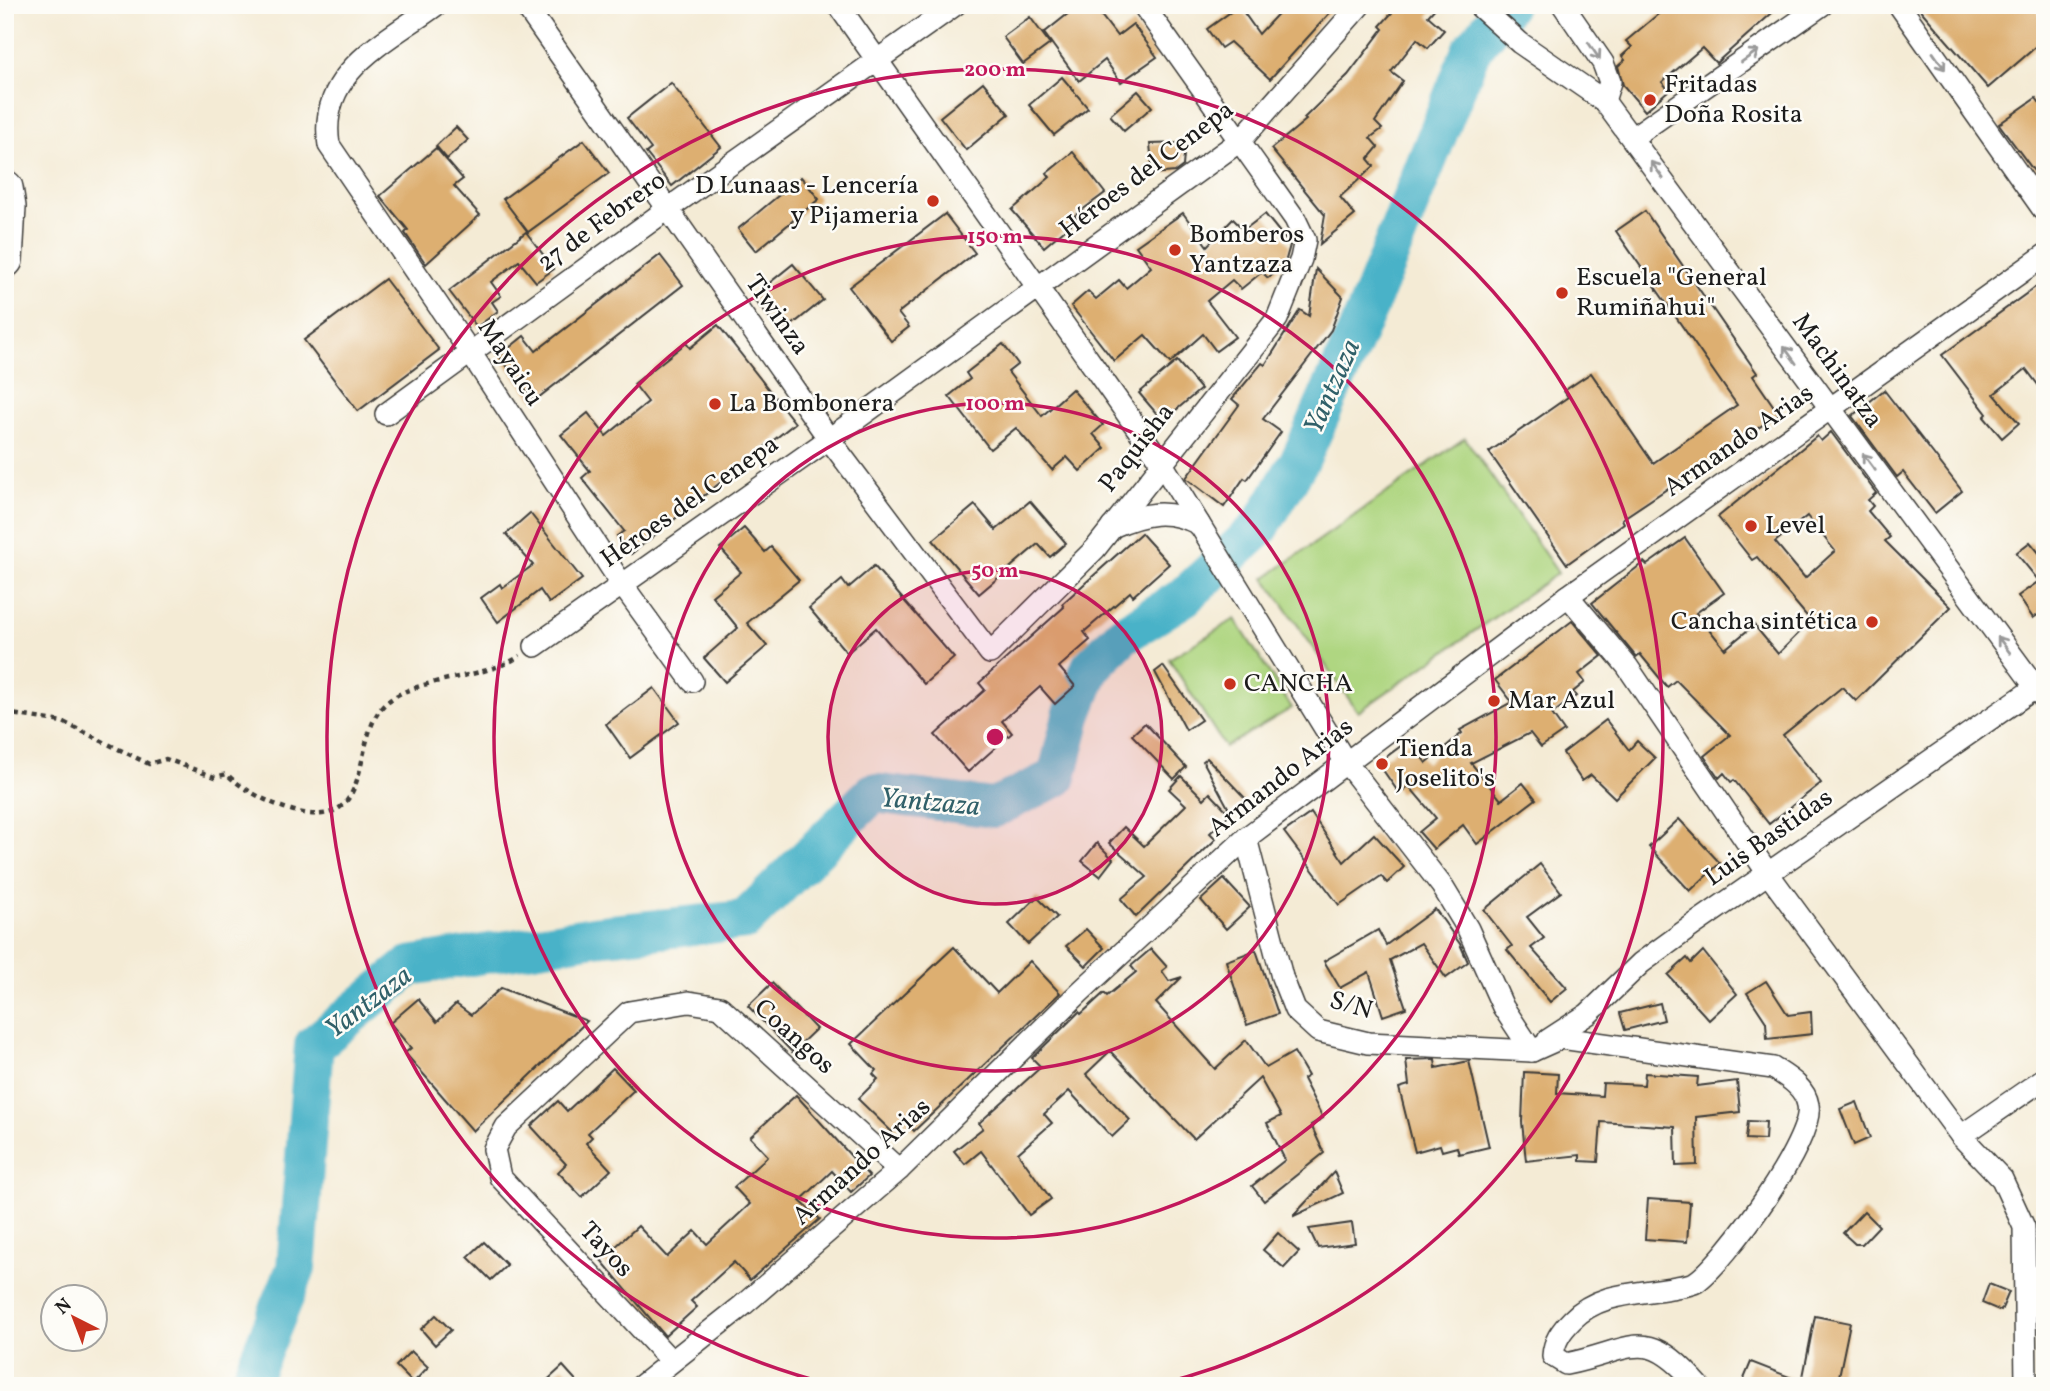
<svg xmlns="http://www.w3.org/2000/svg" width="2050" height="1391" font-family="Vollkorn,serif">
<rect width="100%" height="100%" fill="#fdfcf7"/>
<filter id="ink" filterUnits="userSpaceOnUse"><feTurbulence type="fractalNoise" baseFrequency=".0143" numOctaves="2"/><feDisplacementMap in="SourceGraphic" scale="14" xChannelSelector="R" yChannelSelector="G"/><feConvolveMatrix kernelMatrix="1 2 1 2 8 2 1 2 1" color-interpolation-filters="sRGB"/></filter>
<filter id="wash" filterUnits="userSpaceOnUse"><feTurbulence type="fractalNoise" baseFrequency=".00686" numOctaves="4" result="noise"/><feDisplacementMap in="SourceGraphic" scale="28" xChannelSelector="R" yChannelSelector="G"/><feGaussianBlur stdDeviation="1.57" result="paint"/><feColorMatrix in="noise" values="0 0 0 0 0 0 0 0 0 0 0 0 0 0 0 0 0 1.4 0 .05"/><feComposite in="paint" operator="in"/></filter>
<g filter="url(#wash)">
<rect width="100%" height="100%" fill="#f4ebd5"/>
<!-- green -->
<g fill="#afd681" stroke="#66794e" stroke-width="2">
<path d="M1465 438 1558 573 1358 712 1265 578Z"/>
<path d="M1235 619 1292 708 1225 747 1169 659Z"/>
</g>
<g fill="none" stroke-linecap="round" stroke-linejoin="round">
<!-- river -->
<path stroke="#49b2c8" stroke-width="40" d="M248 1386 296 1268 314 1045 410 966 594 936 745 920 873 793 994 808 1057 777 1072 716 1091 667 1123 635 1184 597 1260 527 1301 458 1367 310 1471 51 1507 5"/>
</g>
<g id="blocks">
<!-- building -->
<g fill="#ddaf71" fill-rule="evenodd">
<path d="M1079 5H1093L1117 36 1133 24 1157 57 1121 82 1105 60 1079 81 1044 33Z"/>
<path d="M1286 5H1337L1270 79 1230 42 1221 48 1207 29 1239 6 1259 34Z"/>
<path d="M1399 5H1438L1428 16 1444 30 1428 48 1417 39 1391 72 1403 81 1375 122 1382 129 1370 138 1378 147 1368 159 1374 166 1340 197 1355 215 1320 244 1325 215 1271 149 1306 120 1304 118 1348 75 1383 29 1380 26Z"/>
<path d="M1669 5H1781L1716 63 1702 48 1662 82 1669 90 1645 111 1623 85 1618 66 1625 60 1622 56 1632 47 1626 41Z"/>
<path d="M1916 5H2033L2045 21V39L1988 88Z"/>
<path d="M1030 17 1050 44 1023 64 1003 37Z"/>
<path d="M1062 77 1088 108 1054 135 1029 105Z"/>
<path d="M983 82 1009 114 966 150 940 117Z"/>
<path d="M671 83 721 147 672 186 646 153 651 149 627 118Z"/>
<path d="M1138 91 1152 107 1124 131 1110 115Z"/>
<path d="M2036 98 2045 110V186L1999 124Z"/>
<path d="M456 127 468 140 447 159 436 146Z"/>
<path d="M584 140 609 173 528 232 503 199Z"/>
<path d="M1185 143 1183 166 1175 172 1153 174 1150 144Z"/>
<path d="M436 148 463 179 454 186 480 215 426 264 405 233 408 230 380 196Z"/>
<path d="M1073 152 1105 193 1074 216 1077 219 1044 247 1012 210 1050 177 1047 173Z"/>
<path d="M801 177 819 199 756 251 738 229Z"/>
<path d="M1645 211 1757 373 1753 376 1779 414 1622 519 1624 523 1567 564 1489 452 1568 397 1564 391 1591 373 1653 463 1737 405 1616 231Z"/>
<path d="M1183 213 1207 246 1233 219 1244 230 1265 214 1290 245 1285 263 1268 278 1262 272 1241 289 1232 280 1207 301 1235 337 1216 351 1203 334 1170 363 1145 335 1114 361 1071 306 1088 291 1096 299 1119 280 1126 288 1151 267 1136 246Z"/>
<path d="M945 214 975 253 898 313 909 327 891 341 849 287Z"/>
<path d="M526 232 554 269 536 282 519 261 491 282 501 296 492 302 498 311 477 327 449 291Z"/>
<path d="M660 255 683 285 534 401 499 356 524 336 536 351Z"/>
<path d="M793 264 823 300 782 333 752 297Z"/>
<path d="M1316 269 1343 297 1331 330 1263 419 1281 432 1247 480 1244 478 1224 507 1186 478 1239 405 1232 399 1262 363 1265 365 1300 310 1309 316Z"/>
<path d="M385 279 439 350 358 411 304 340Z"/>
<path d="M2045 280V394L2026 369 1994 394 2019 423 2002 438 1984 417 1987 414 1942 355Z"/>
<path d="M718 325 795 423 631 554 617 536 624 531 582 478 590 471 561 435 588 413 606 436 648 402 634 384 686 343 690 348Z"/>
<path d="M1003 344 1018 364 1008 372 1042 416 1072 389 1103 425 1093 434 1105 448 1080 471 1067 457 1052 470 1016 428 990 449 949 396 970 379 966 373Z"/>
<path d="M1177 361 1201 389 1163 421 1139 393Z"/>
<path d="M1884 390 1962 491 1935 513 1903 472 1897 477 1852 416Z"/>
<path d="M1831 432 1876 493 1868 500 1873 506 1868 511 1890 537 1885 541 1951 607 1856 701 1842 687 1783 735 1821 783 1769 824 1734 780 1731 782 1724 773 1719 778 1704 756 1730 735 1676 680 1667 687 1640 654 1636 657 1592 603 1644 562 1647 565 1685 538 1724 593 1696 613 1725 649 1754 625 1778 654 1811 621 1757 557 1752 560 1718 517 1817 436 1821 441ZM1807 516 1835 551 1805 578 1775 542Z"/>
<path d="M1030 501 1066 543 1050 557 1038 544 979 594 933 540 975 505 996 530Z"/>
<path d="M530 513 582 579 549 603 540 590 498 622 481 598 500 584 502 588 533 565 506 534Z"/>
<path d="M744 528 765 552 771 547 799 580 747 623 767 646 725 682 704 658 738 628 712 596 741 572 720 548Z"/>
<path d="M1141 533 1169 564 1133 596 1130 592 1084 632 1090 640 1059 667 1075 686 1055 704 1040 687 1002 721 1012 733 968 772 935 735 985 690 979 683 1064 607 1062 604Z"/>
<path d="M2030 542 2045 560V610L2033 618 2018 596 2039 581 2016 553Z"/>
<path d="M874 566 954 658 924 684 876 628 847 653 809 608 842 580 848 588Z"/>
<path d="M1572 621 1602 656 1579 674 1585 682 1573 692 1576 696 1552 714 1564 731 1541 747 1530 733 1471 763 1501 800 1523 783 1536 799 1477 844 1463 825 1434 849 1419 832 1436 818 1409 786 1399 793 1378 763 1409 740 1426 763 1462 733 1460 730 1512 702 1495 680Z"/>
<path d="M1163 666 1201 720 1186 730 1155 672Z"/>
<path d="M654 688 679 722 630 758 606 724Z"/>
<path d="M1606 720 1629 750 1637 741 1655 758 1615 798 1591 775 1582 781 1563 753Z"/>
<path d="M1145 723 1186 767 1174 779 1132 735Z"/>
<path d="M1207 758 1246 799 1231 813 1203 761Z"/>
<path d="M1181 776 1204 799 1210 793 1230 814 1210 833 1216 839 1136 917 1121 899 1147 877 1109 843 1124 827 1144 846 1186 805 1169 789Z"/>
<path d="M1311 813 1344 862 1374 834 1404 867 1387 883 1381 876 1339 905 1284 832Z"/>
<path d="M1679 819 1720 863 1690 891 1649 847Z"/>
<path d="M1097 843 1113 859 1100 876 1082 861Z"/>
<path d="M1540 864 1561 892 1527 917 1544 938 1531 948 1567 988 1550 1002 1507 950 1512 946 1484 910Z"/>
<path d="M1224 879 1250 907 1226 929 1201 900Z"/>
<path d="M1037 897 1057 917 1028 944 1009 924Z"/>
<path d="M1435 909 1460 944 1468 962 1446 978 1421 943 1390 960 1406 1008 1383 1016 1369 972 1340 988 1324 961 1378 930 1386 945Z"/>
<path d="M1086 929 1104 948 1086 966 1066 946Z"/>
<path d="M954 947 997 993 1030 961 1060 993 914 1131 904 1120 892 1132 858 1099 878 1079 873 1074 876 1070 851 1044Z"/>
<path d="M1151 949 1167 967 1162 971 1169 981 1182 977 1156 1003 1215 1069 1246 1040 1266 1068 1294 1052 1308 1076 1303 1079 1323 1118 1311 1125 1324 1153 1264 1201 1252 1186 1285 1160 1267 1123 1281 1116 1260 1078 1194 1139 1110 1051 1086 1074 1130 1120 1112 1137 1069 1091 1044 1114 1052 1123 1018 1153 1051 1199 1029 1215 981 1151 965 1164 954 1151 983 1128 979 1123 1041 1067 1032 1058 1079 1012 1081 1014 1104 993 1107 996 1136 972 1131 966Z"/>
<path d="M1256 950 1278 1014 1247 1025 1226 961Z"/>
<path d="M1703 951 1737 994 1709 1020 1668 975 1687 958 1691 963Z"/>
<path d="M1766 981 1788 1015 1811 1012 1812 1034 1767 1039 1766 1022 1747 993Z"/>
<path d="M772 983 816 1029 792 1052 748 1006Z"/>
<path d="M501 988 587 1021 473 1131 405 1053 411 1048 390 1023 418 999 437 1022 456 1004 471 1015Z"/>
<path d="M1660 1003 1664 1020 1625 1030 1620 1013Z"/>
<path d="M1435 1059 1436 1068 1469 1061 1489 1147 1459 1154 1457 1147 1442 1151 1440 1145 1415 1152 1399 1088 1409 1085 1406 1060Z"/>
<path d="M613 1068 634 1090 588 1133 592 1137 586 1143 611 1170 582 1197 558 1172 566 1164 531 1126 558 1101 567 1111Z"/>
<path d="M1524 1072 1558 1074 1557 1093 1602 1096 1603 1083 1644 1085 1645 1073 1698 1077 1697 1086 1737 1081 1740 1112 1696 1117 1697 1165 1676 1166 1675 1127 1601 1122 1598 1162 1580 1161V1155L1526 1161 1522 1122Z"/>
<path d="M796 1095 869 1176 851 1192 832 1171 800 1201 820 1219 750 1280 734 1262 691 1301 697 1307 665 1336 601 1260 638 1226 667 1257 695 1231 707 1244 750 1204 734 1187 768 1156 750 1137Z"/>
<path d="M1857 1102 1870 1138 1854 1145 1840 1109Z"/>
<path d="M1748 1121 1766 1122 1765 1140 1746 1139Z"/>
<path d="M1334 1172 1343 1193 1294 1216V1215Z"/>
<path d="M1648 1199 1690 1202 1687 1242 1645 1239Z"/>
<path d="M1864 1211 1879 1226 1862 1244H1855L1843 1233Z"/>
<path d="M1352 1223 1355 1243 1318 1248 1309 1229Z"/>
<path d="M1278 1233 1299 1252 1284 1268 1263 1250Z"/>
<path d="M484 1242 507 1265 491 1280 468 1257Z"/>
<path d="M1989 1284 2009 1292 2001 1311 1982 1303Z"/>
<path d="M436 1315 451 1330 435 1345 421 1329Z"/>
<path d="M1815 1316 1850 1323 1837 1386H1741L1751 1362 1802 1382Z"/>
<path d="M411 1351 428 1367 413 1383 396 1366Z"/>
<path d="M563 1366 581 1386H541Z"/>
</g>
</g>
</g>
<g filter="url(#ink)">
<use href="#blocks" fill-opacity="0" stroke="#3c3b38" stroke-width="2"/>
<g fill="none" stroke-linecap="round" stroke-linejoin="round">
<defs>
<g id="minor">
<path d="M436 5C386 42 317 72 329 145L470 352 621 583 692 681"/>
<path d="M525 5 829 439 990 653 1095 549 1277 319 1301 259 1305 240 1295 219 1143 5"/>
<path d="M838 5 1161 462 1345 761 1442 886 1468 929 1503 1007 1532 1051"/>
<path d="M1478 5 1520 43 1604 101 2045 700"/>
<path d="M1563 5 1603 63 1610 82 1604 101"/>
<path d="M1899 5 2045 212"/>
<path d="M1633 137 1822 5"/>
<path d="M386 414 669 208 955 5"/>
<path d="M1112 527C1144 513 1167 508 1199 524"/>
<path d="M1568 596 1627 666 1767 872 1961 1136 2002 1179 2024 1227 2026 1386"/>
<path d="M535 646 829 439 1241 140 1360 5"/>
<path d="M1246 838 1282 977 1295 1010 1318 1031 1368 1043 1532 1051 1561 1038 1773 1068C1787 1077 1805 1087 1808 1105 1815 1139 1725 1262 1696 1282 1689 1286 1679 1286 1671 1288 1636 1294 1598 1293 1572 1320 1561 1331 1554 1341 1553 1356L1566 1364C1635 1350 1644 1323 1699 1386"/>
<path d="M1548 1040 1588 1014 1641 963 1692 926 2045 681"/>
<path d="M1961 1136 2045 1078"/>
<path d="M671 1361 500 1177 494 1149 506 1127 629 1012 689 1002 720 1007 899 1170"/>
<path d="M641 1386 742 1306 899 1170 1080 992 1246 838 1568 596 2045 255"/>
</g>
<path id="trunk" d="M5 188 8 207 5 260"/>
</defs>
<!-- minor casing -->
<use href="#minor" stroke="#3c3b38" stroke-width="24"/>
<!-- trunk casing -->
<use href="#trunk" stroke="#3c3b38" stroke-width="38"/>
<!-- path -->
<path stroke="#3c3b38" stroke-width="4.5" stroke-dasharray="5 5" stroke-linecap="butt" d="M5 713 63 722 149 764 166 759 215 777 227 774C241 789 271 804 291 810 378 836 349 738 385 704 415 676 481 681 520 656"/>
<!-- minor -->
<use href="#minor" stroke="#fff" stroke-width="21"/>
<!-- trunk -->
<use href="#trunk" stroke="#fff" stroke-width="35"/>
</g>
<!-- one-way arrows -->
<defs><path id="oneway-shaft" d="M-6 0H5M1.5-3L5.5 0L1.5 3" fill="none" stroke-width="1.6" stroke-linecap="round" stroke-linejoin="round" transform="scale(1.75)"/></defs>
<g stroke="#999">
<use href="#oneway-shaft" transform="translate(1594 51) rotate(56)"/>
<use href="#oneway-shaft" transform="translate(1750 56) rotate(-35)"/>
<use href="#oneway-shaft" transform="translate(1939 61) rotate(55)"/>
<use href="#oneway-shaft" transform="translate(1657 170) rotate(-126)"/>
<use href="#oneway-shaft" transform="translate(1790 355) rotate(-126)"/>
<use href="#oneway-shaft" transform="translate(1869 462) rotate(-127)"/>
<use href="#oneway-shaft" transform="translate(2004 645) rotate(-127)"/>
</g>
</g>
<!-- distance rings -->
<circle cx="995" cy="737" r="167" fill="#c2185b" fill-opacity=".12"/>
<g fill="none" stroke="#c2185b" stroke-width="3.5">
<circle cx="995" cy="737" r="167"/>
<circle cx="995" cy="737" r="334"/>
<circle cx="995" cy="737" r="501"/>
<path d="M833 1385A668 668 0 1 1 1157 1385"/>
</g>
<!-- markers -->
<g fill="#c8321e" stroke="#fdfcf7" stroke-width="2.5">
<circle cx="1650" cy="100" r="7"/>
<circle cx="933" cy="201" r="7"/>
<circle cx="1175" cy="250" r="7"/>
<circle cx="1562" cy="293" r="7"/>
<circle cx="715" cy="404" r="7"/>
<circle cx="1751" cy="526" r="7"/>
<circle cx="1872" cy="622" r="7"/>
<circle cx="1230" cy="684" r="7"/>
<circle cx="1494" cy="701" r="7"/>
<circle cx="1382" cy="764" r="7"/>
</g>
<g text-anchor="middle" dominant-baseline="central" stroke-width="5" stroke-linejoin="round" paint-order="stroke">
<!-- poi labels -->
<g font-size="26" fill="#1c1c1c" stroke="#fdfcf7" text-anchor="start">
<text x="1664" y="85">Fritadas<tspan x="1664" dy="30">Doña Rosita</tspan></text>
<text x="919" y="186" text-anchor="end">D Lunaas - Lencería<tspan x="919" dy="30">y Pijameria</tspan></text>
<text x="1189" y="235">Bomberos<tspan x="1189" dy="30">Yantzaza</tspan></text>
<text x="1576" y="278">Escuela "General<tspan x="1576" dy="30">Rumiñahui"</tspan></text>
<text x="729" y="404">La Bombonera</text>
<text x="1765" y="526">Level</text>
<text x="1858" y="622" text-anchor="end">Cancha sintética</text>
<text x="1244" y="684">CANCHA</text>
<text x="1508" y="701">Mar Azul</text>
<text x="1396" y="749">Tienda<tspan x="1396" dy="30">Joselito's</tspan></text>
</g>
<!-- street labels -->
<g font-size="26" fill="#1c1c1c" stroke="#fdfcf7">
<text transform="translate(1147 170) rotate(-37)">Héroes del Cenepa</text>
<text transform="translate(602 222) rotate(-36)">27 de Febrero</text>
<text transform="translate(777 315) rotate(55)">Tiwinza</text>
<text transform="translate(510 363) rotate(57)">Mayaicu</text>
<text transform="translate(1837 371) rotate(54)">Machinatza</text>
<text transform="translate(1739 441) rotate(-35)">Armando Arias</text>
<text transform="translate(1137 448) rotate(-52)">Paquisha</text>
<text transform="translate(690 502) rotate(-35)">Héroes del Cenepa</text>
<text transform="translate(1281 778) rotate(-38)">Armando Arias</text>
<text transform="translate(1769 838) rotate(-35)">Luis Bastidas</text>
<text transform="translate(1351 1006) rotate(16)">S/N</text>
<text transform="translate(794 1037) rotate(42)">Coangos</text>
<text transform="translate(862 1162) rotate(-42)">Armando Arias</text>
<text transform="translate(606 1250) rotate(47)">Tayos</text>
</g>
<!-- water labels -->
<g font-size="28" font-style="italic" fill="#306069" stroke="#fdfcf7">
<text transform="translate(1333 387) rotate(-66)">Yantzaza</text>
<text transform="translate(930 803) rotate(5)">Yantzaza</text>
<text transform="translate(369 1003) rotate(-37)">Yantzaza</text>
</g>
</g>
<circle cx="995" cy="737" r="10" fill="#c2185b" stroke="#fdfcf7" stroke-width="3.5"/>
<g font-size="21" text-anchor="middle" font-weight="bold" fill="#c2185b" stroke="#fdfcf7" stroke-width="5" stroke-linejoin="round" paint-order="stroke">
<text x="995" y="76">200 m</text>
<text x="995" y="243">150 m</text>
<text x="995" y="410">100 m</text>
<text x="995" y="577">50 m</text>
</g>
<!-- margin -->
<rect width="2050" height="1391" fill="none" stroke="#fdfcf7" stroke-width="28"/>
<!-- north arrow -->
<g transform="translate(74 1318) rotate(318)"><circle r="33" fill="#fdfcf7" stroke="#a3a29f" stroke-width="2"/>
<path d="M0-5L12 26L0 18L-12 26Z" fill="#c8321e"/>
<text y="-10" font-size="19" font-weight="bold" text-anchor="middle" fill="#1c1c1c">N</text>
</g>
</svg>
